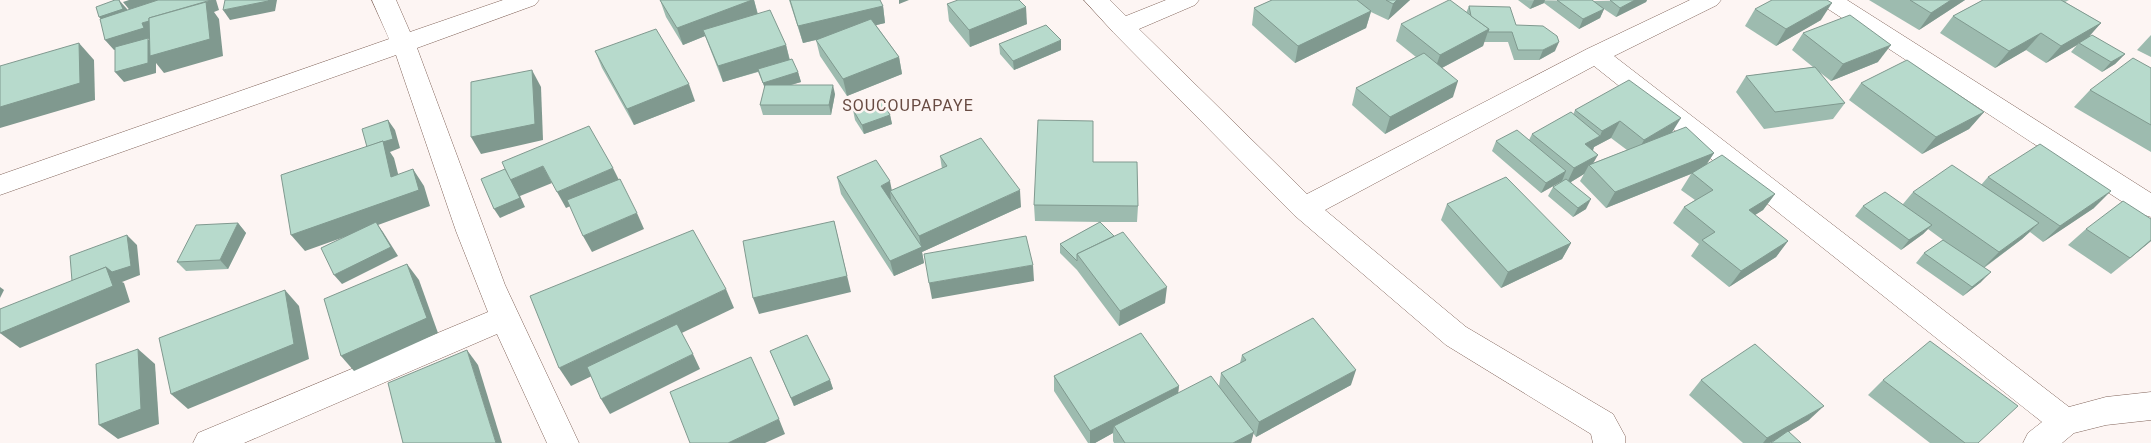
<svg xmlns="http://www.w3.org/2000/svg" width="2151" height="443" font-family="Roboto,sans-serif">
<rect width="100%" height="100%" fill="#fdf5f3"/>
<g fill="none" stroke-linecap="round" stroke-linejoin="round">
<defs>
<g id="street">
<path d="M372 0H396L410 32 503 0H539L535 5 417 48 505 285 579 443H547L497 334 244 443H193L198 433 488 312 456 231 396 55 0 195V175L389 39Z"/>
<path d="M1084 0H1110L1126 16 1166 0H1199L1195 5 1139 29 1307 194 1587 49 1690 0H1721L1717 5 1614 56 2069 407 2106 397 2151 392V420L2106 425 2074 433 2062 443H2023L2028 433 2042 422 1594 66 1325 210 1466 327 1613 414 1625 436V443H1593L1591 434 1446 345 1294 215 1114 33Z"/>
<path d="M1818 0H1847L2151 193V217L2141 214 1822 5Z"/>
</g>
</defs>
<!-- street casing -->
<use href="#street" stroke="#82655b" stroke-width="1"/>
<!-- street -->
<use href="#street" fill="#fff" fill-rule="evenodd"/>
</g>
<!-- wall -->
<g fill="#9dbbaf" fill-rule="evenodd">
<path d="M660 0H754L758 14 786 45 790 60 798 72 801 82 791 85 835 94 831 115H763L760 105 765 88 758 72 723 82 705 36 683 45 666 17Z"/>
<path d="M789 0H880L883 6 885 23 876 25 899 57 902 74 847 96 820 56 816 40 803 43Z"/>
<path d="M1272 0H1410L1388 20 1371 12 1366 28 1295 63 1252 25 1254 8Z"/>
<path d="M1518 0 1593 1 1647 0 1646 2 1616 17 1604 9 1600 18 1579 29 1544 3 1530 9Z"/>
<path d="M1869 0H1965L1919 30Z"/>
<path d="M1983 0H2069L2065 2 2101 23 2087 38 2125 54 2115 64 2102 72 2071 52 2077 45 2046 63 2026 50 1995 68 1940 33 1953 16Z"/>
<path d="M947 4 1027 24 970 47 949 21Z"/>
<path d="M1469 6 1555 51 1539 60H1514L1508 42H1484L1483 46 1442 68 1453 97 1385 134 1352 105 1356 88 1416 57 1396 41 1401 24 1466 13Z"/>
<path d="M1755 9 1821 20 1776 46 1745 26Z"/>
<path d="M1803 33 1878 62 1831 81 1818 71 1845 103 1833 119 1764 129 1736 92 1746 76 1813 67 1792 50Z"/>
<path d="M2151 35V57L2137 50Z"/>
<path d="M999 44 1061 50 1014 70 1000 54Z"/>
<path d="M595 51 695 101 634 125 602 68Z"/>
<path d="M2151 68V152L2074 107 2090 90Z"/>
<path d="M1861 83 1984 112 1969 129 1922 154 1849 100Z"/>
<path d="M853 110 890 115 892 124 864 134 855 120Z"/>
<path d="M1575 110 1672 132 1714 153 1707 164 1775 194 1763 210 1755 215 1788 241 1776 257 1729 287 1691 256 1699 244 1673 223 1684 207 1695 200 1681 190 1691 174 1606 208 1580 181 1584 174 1571 182 1586 209 1573 217 1548 196 1553 187 1562 181 1541 193 1492 151 1496 141 1529 140 1532 134 1573 115ZM1611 138 1627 150 1593 163V151L1594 147Z"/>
<path d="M940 156 1021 207 922 252 924 263 894 276 841 194 837 177 892 190 942 169Z"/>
<path d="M1093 162 1138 206 1137 222H1100L1165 303 1119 326 1077 270 1060 253V244L1100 222 1035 221 1034 205Z"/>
<path d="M1988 177 2094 208 2043 242 2030 232 2022 239 1984 268 1981 282 1963 296 1916 263 1924 253 1943 240 1928 229 1923 234 1901 250 1855 216 1863 206 1903 204 1913 192 1981 185Z"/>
<path d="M1447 204 1571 243 1562 259 1501 288 1441 220Z"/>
<path d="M2151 219V241L2111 274 2068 245 2086 229Z"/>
<path d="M238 223 246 233 228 269 186 271 177 262Z"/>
<path d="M770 351 830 380 833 389 794 406Z"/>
<path d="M1242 355 1351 385 1256 437 1253 433 1251 443H1114L1113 441V433L1095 443H1088L1054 391V376L1179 386 1178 394 1219 386 1221 373 1240 363Z"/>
<path d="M1701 380 1809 420 1770 443H1743L1689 395Z"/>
<path d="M1883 380 1978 443H1930L1868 395Z"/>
</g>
<!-- shaded-wall -->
<g fill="#80998f" fill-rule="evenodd">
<path d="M119 0 127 9 131 18 107 27 99 17Z"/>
<path d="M129 0H194L137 19 123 2Z"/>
<path d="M211 0H216L219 10 214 12 219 19 223 56 164 73 156 63V73L124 82 115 72 148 39 114 50 105 40 142 23ZM152 38 156 48 148 39Z"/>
<path d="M269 0H277L275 11 230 20 223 10Z"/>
<path d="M752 0H754L758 16 703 30 705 36 683 45 677 28Z"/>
<path d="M899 0H909L899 4Z"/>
<path d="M1397 0H1410L1388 20 1393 4Z"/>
<path d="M1534 0H1545L1544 3 1530 9Z"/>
<path d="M1635 0H1647L1646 2 1616 17 1620 8Z"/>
<path d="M1951 0H1965L1919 30 1931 13Z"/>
<path d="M1832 3 1821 20 1776 46 1786 29Z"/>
<path d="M883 6 885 23 803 43 798 26Z"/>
<path d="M1026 7 1027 24 970 47 969 30Z"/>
<path d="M1604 9 1600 18 1579 29 1583 19Z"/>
<path d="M1371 11 1366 28 1295 63 1298 46Z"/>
<path d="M2101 23 2086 40 2079 43 2077 45 2046 63 2061 46Z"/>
<path d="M1489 29 1483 46 1434 72 1440 55Z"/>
<path d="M2041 33 2026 50 1995 68 2009 51Z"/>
<path d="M1061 40V50L1014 70 1013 61Z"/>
<path d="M1559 42 1555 51 1539 60 1543 50Z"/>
<path d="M79 43 94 60 95 100 0 128V107Z"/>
<path d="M786 45 790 62 723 82 718 66Z"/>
<path d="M1891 45 1878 62 1831 81 1843 64Z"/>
<path d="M2125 54 2115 64 2102 72 2111 62Z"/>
<path d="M899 57 902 74 847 96 843 79Z"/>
<path d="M532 70 541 87 543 140 481 154 471 137Z"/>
<path d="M798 72 801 82 766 92 763 83Z"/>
<path d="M1458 81 1453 97 1385 134 1390 117Z"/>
<path d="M689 84 695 101 634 125 627 109Z"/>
<path d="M833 85 835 94 831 115 829 105Z"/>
<path d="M1984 112 1969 129 1922 154 1936 137Z"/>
<path d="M890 115 892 124 864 134 862 125Z"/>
<path d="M1681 118 1671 134 1635 156 1644 140Z"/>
<path d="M388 120 395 130 400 148 390 152 394 158 403 193 374 157Z"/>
<path d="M1620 121 1611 138 1594 147 1592 152 1585 144 1600 136 1602 131Z"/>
<path d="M1714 153 1703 169 1606 208 1615 192Z"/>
<path d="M1598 155 1591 167 1589 165 1584 174 1566 185 1574 168Z"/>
<path d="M543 166 552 183 520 196 525 207 500 218 494 209 510 180Z"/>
<path d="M613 168 621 184 566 208 557 192Z"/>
<path d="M413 169 424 186 430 206 378 225 383 232 398 256 342 284 334 275 378 225 305 251 291 235Z"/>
<path d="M1566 171 1562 181 1541 193 1546 183Z"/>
<path d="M890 181 893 196 890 191 891 199 885 202 881 186Z"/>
<path d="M1020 190 1021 207 922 252 924 263 894 276 890 261 921 247 919 236Z"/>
<path d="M2111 191 2094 208 2043 242 2060 226Z"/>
<path d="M1775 194 1763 210 1737 226 1749 210Z"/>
<path d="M1591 199 1586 209 1573 217 1578 208Z"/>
<path d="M637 213 644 229 592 252 583 236Z"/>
<path d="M834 221 851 292 759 314 753 298Z"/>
<path d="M238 223 246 233 228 269 220 260Z"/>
<path d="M2039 223 2022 239 1983 268 1999 252Z"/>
<path d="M1932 225 1923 234 1901 250 1909 240Z"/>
<path d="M127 235 137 245 140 275 122 282 124 283 130 302 20 348 0 333 106 267Z"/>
<path d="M2151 240V241L2111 274 2130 258Z"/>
<path d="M1788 241 1776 257 1729 287 1741 271Z"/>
<path d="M1571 243 1562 259 1501 288 1508 272Z"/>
<path d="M407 264 419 280 438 333 354 371 341 356Z"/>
<path d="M1033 265 1034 281 932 299 929 283Z"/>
<path d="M1991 272 1981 282 1963 296 1972 287Z"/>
<path d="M0 287 4 290 0 298Z"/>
<path d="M1167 287 1165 303 1119 326 1120 311Z"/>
<path d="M726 289 734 308 571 386 559 368Z"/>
<path d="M285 290 299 306 309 359 188 409 171 394Z"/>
<path d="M138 349 155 364 159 424 118 439 99 425Z"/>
<path d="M467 350 478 365 502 443H496Z"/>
<path d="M693 354 700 369 610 414 601 399Z"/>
<path d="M1356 370 1351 385 1256 437 1259 422Z"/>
<path d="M830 380 833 389 794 406 791 398Z"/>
<path d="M1179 386 1177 400 1114 426 1113 433 1095 443H1090V431Z"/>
<path d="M1824 406 1809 420 1770 443H1763L1767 438Z"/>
<path d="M779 419 785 434 765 443H728Z"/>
<path d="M1254 432 1251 443H1233Z"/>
</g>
<!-- building -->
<g fill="#b7dacc" stroke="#80998f">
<path d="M115 0H119L123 9 99 17 96 7Z"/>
<path d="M158 0H211L149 18V21L142 23 144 28 105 40 100 19Z"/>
<path d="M225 0H269L268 1 223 10Z"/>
<path d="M660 0H752L677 28Z"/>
<path d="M790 0H880L883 6 798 26Z"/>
<path d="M958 0H1019L1026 7 969 30 947 4Z"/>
<path d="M1272 0H1357L1371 11 1298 46 1254 8Z"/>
<path d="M1386 0H1397L1393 4Z"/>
<path d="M1449 0H1450L1489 29 1440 55 1401 24Z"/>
<path d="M1557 0H1592L1604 9 1583 19Z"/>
<path d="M1610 0H1635L1620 8Z"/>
<path d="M1772 0H1827L1832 3 1786 29 1755 9Z"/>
<path d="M1910 0H1951L1931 13Z"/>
<path d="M1983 0H2061L2101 23 2061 46 2041 33 2009 51 1953 16Z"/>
<path d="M206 2 210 39 150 56 149 18Z"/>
<path d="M1469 6 1510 7 1516 25 1543 26 1557 36 1559 42 1543 50H1518L1512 32H1488L1489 29 1471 16Z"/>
<path d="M770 10 786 45 718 66 703 30Z"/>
<path d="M1850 15 1891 45 1843 64 1803 33Z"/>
<path d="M871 19 899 57 843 79 816 40Z"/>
<path d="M1046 25 1061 40 1013 61 999 44Z"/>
<path d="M656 29 689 84 627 109 595 51Z"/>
<path d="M2092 35 2125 54 2111 62 2079 43Z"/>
<path d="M148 38V63L115 72V47Z"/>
<path d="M79 43 80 83 0 107V66Z"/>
<path d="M1424 53 1458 81 1390 117 1356 88Z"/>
<path d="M2133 58 2151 68V125L2090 90Z"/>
<path d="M792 59 798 72 763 83 758 69Z"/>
<path d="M1907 60 1984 112 1936 137 1861 83Z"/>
<path d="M1815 67 1845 103 1775 112 1746 76Z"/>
<path d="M532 70 535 124 471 137V82Z"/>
<path d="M1629 80 1681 118 1644 140 1620 121 1602 131 1575 110Z"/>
<path d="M765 85H833L829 105H760Z"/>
<path d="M882 100 890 115 862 125 853 110Z"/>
<path d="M1571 112 1600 136 1585 144 1598 155 1574 168 1532 134Z"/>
<path d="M388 120 393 139 383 142V141L367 147 362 129Z"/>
<path d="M1038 120 1093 121V162H1137L1138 206 1034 205Z"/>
<path d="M589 126 613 168 557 192 543 166 510 180 502 162Z"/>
<path d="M1686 127 1714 153 1615 192 1589 165Z"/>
<path d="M1517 130 1566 171 1546 183 1496 141Z"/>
<path d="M981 138 1020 190 919 236 890 191 947 166 940 156Z"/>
<path d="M383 141 391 177 413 169 419 190 291 235 281 175Z"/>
<path d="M2040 144 2111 191 2060 226 1988 177Z"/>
<path d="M1722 155 1775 194 1749 210 1788 241 1741 271 1702 240 1715 232 1684 207 1713 190 1692 173Z"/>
<path d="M876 160 890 181 881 186 922 247 890 261 837 177Z"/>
<path d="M1952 165 2039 223 1999 252 1913 192Z"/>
<path d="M505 169 520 198 494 209 481 179Z"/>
<path d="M1506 177 1571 243 1508 272 1447 204Z"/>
<path d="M620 179 637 213 583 236 567 200Z"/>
<path d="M1566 179 1591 199 1578 208 1553 187Z"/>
<path d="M1885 192 1932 225 1909 240 1863 206Z"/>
<path d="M2123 201 2151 219V240L2130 258 2086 229Z"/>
<path d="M834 221 847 276 753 298 743 241Z"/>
<path d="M376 222 391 247 334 275 321 248Z"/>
<path d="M1100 222 1114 236 1077 254V261L1060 244Z"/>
<path d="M238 223 220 260 177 262 196 225Z"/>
<path d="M693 230 726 289 559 368 530 296Z"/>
<path d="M1123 232 1167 287 1120 311 1077 254Z"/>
<path d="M127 235 131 266 112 272 106 267 72 281 70 256Z"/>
<path d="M1026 236 1033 265 929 283 924 254Z"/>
<path d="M1943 240 1991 272 1972 287 1924 253Z"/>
<path d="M407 264 427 318 341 356 324 299Z"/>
<path d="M106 267 113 286 0 333V309Z"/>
<path d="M285 290 294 344 171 394 159 338Z"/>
<path d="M1313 318 1356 370 1259 422 1221 373 1246 360 1242 355Z"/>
<path d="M677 324 693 354 601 399 587 367Z"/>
<path d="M1141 333 1179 386 1090 431 1054 376Z"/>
<path d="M807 335 830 380 791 398 770 351Z"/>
<path d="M1930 341 2018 406 1978 443H1965L1883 380Z"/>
<path d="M1755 344 1824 406 1767 438 1701 380Z"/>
<path d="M138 349 141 409 99 425 96 364Z"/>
<path d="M467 350 496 443H403L388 383Z"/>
<path d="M751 357 779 419 728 443H690L670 392Z"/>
<path d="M1211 376 1254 432 1233 443H1125L1114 426Z"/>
<path d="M1788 431 1801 443H1771Z"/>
</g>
<g text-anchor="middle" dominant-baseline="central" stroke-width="5" stroke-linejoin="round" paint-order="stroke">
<!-- neighbourhood labels -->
<g font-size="16" letter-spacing="1" fill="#684b42" stroke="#fdf5f3">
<text x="908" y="105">SOUCOUPAPAYE</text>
</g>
</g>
</svg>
